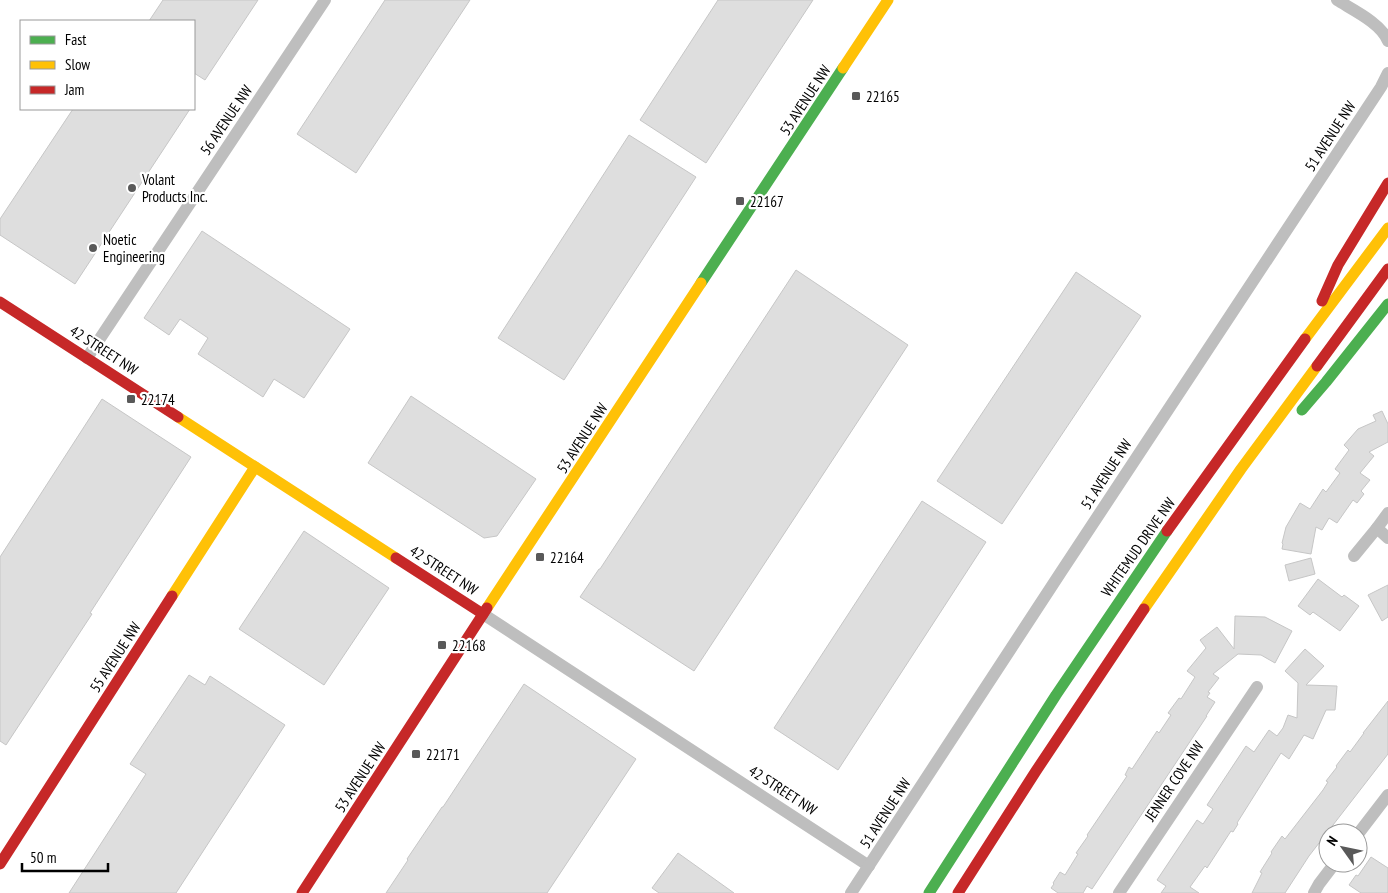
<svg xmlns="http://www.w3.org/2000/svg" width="1388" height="893" font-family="'PT Sans Narrow',sans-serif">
<rect width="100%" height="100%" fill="#fff"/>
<!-- building -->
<g fill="#dedede" stroke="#c6c6c6">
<path d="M163 0H258L205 80 194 73V21H149Z"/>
<path d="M385 0H470L356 173 297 134Z"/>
<path d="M718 0H813L706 163 640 120Z"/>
<path d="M73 109H190L75 284 0 235V219Z"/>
<path d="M629 135 696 177 564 380 498 338Z"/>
<path d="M202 231 350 329 304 398 274 379 263 397 198 354 208 338 180 319 169 335 144 318Z"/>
<path d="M796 270 908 345 694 671 580 597 599 569H600Z"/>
<path d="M1076 272 1141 316 1002 524 937 481Z"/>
<path d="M411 396 536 479 497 536 484 538 368 463Z"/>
<path d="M102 399 191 457 90 613 92 614 6 745 0 741V557Z"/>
<path d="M1382 411 1388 424V442L1369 452 1374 456 1360 473 1370 480 1361 491 1364 494 1357 503 1353 500 1337 523 1329 518 1322 530 1316 527 1311 554 1282 549 1283 544 1282 543 1286 527 1300 503 1310 509 1323 489 1326 492 1340 473 1335 469 1349 450 1344 445 1358 429 1376 421 1373 415Z"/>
<path d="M922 501 986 542 838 770 774 728Z"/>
<path d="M304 531 389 588 324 685 239 629Z"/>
<path d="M1311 558 1315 574 1289 581 1285 565Z"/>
<path d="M1318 579 1342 597 1344 595 1359 606 1340 631 1313 612 1310 615 1298 606Z"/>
<path d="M1388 585V617L1382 621 1368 595Z"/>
<path d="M1235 616 1265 617 1292 631 1275 663 1261 655 1238 654 1213 674 1219 678 1208 692 1210 693 1207 697 1215 702 1206 716H1207L1092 889 1087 886 1083 893H1058L1051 888 1054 884 1053 883 1060 872 1065 875 1078 854 1076 853 1088 836 1087 835 1127 776 1125 775 1129 767 1132 769 1157 731 1159 733 1171 715 1168 713 1179 698 1181 699 1195 677 1187 671 1206 648 1200 640 1217 627 1234 649Z"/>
<path d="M1305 649 1324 666 1306 685 1337 686 1335 710H1326L1313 739 1304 735 1289 759 1281 753 1237 823 1238 824 1233 832 1231 831 1207 868 1205 866 1190 887 1199 893H1161L1166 886 1157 880 1197 820 1203 824 1213 809 1207 805 1246 746 1254 752 1269 730 1277 736 1283 728 1288 715 1297 718 1298 683 1285 671Z"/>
<path d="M189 675 205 685 210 676 285 725 176 893H69L146 774 130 764Z"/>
<path d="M524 684 636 759 547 893H386L408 860 407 859 442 807H443Z"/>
<path d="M1388 701V754L1309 856 1285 893H1252L1262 873 1260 872 1272 853 1271 852 1282 836 1285 839 1323 790 1328 782 1326 781 1337 767 1336 766 1348 750 1350 752 1364 733H1363Z"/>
<path d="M678 853 734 893H659L652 888Z"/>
<path d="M1371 857 1388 868V893H1361L1349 885 1356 875 1358 876Z"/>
</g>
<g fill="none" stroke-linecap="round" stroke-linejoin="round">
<!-- street -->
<g stroke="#bebebe" stroke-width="12">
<path d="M1337 0C1353 10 1381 23 1388 41"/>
<path d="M87 358 325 0"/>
<path d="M1377 528 1388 538"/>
<path d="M1354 556 1377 528 1388 513"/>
<path d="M483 614 869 866"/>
<path d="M1358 834 1388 795"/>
<path d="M851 893 1061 572 1381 87 1388 73"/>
<path d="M1119 893 1257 687"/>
<path d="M1314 893 1319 884 1335 863"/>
</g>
<!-- fast -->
<g stroke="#4caf50" stroke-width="11">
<path d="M701 283 843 68"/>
<path d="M1302 410 1326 382 1388 304"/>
<path d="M929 893 1056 695 1167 531"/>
</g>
<!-- slow -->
<g stroke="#ffc107" stroke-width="11">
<path d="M843 68 888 0"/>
<path d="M1305 339 1388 228"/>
<path d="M178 417 396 558"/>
<path d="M172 596 255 467"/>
<path d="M487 608 701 283"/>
<path d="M1144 609 1241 469 1317 366"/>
</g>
<!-- jam -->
<g stroke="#c62828" stroke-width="11">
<path d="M1322 301 1338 265 1388 183"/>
<path d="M0 302 178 417"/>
<path d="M1317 366 1388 269"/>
<path d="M1167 531 1305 339"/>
<path d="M396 558 483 614"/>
<path d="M0 864 172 596"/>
<path d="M302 893 487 608"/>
<path d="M958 893 1036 771 1144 609"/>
</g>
</g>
<!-- markers -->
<g fill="#595959" stroke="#fff" stroke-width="2">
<rect x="851" y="91" width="10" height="10" rx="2.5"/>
<circle cx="132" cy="188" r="5"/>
<rect x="735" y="196" width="10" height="10" rx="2.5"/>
<circle cx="93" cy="248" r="5"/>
<rect x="126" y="394" width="10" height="10" rx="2.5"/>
<rect x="535" y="552" width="10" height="10" rx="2.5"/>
<rect x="437" y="640" width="10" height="10" rx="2.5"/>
<rect x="411" y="749" width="10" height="10" rx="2.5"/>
</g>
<g text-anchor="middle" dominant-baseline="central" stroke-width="4.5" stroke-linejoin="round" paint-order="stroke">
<!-- poi labels -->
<g font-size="15" fill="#000" stroke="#fff" text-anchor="start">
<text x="866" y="96">22165</text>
<text x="142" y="179">Volant<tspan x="142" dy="17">Products Inc.</tspan></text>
<text x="750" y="201">22167</text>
<text x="103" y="239">Noetic<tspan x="103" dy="17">Engineering</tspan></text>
<text x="141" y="399">22174</text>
<text x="550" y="557">22164</text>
<text x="452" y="645">22168</text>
<text x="426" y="754">22171</text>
</g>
<!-- street labels -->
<g font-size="15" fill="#000" stroke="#fff">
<text transform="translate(805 100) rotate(-57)">53 AVENUE NW</text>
<text transform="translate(226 120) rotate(-56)">56 AVENUE NW</text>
<text transform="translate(1330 136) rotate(-57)">51 AVENUE NW</text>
<text transform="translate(104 350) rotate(33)">42 STREET NW</text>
<text transform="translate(582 438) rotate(-57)">53 AVENUE NW</text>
<text transform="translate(1106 474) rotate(-57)">51 AVENUE NW</text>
<text transform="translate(1138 547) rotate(-55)">WHITEMUD DRIVE NW</text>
<text transform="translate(444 570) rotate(33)">42 STREET NW</text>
<text transform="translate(115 657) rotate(-57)">55 AVENUE NW</text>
<text transform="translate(360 777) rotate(-57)">53 AVENUE NW</text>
<text transform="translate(1174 781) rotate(-56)">JENNER COVE NW</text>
<text transform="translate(783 790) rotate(33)">42 STREET NW</text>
<text transform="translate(885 813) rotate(-57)">51 AVENUE NW</text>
</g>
</g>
<!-- legend -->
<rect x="20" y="20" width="175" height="90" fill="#ffffff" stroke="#999999"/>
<rect x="30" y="36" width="25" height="8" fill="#4caf50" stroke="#999999"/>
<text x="65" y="45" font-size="15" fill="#000000">Fast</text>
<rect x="30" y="61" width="25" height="8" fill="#ffc107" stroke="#999999"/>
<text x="65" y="70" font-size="15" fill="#000000">Slow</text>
<rect x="30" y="86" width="25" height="8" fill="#c62828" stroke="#999999"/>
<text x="65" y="95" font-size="15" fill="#000000">Jam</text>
<!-- north arrow -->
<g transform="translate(1343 848) rotate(303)"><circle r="24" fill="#ffffff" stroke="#999999"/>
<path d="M0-4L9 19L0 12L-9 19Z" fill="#595959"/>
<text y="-8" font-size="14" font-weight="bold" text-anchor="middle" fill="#000000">N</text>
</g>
<!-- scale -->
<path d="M22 863v8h86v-8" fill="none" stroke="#000000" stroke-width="2.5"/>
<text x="30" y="863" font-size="15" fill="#000000" stroke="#ffffff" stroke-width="4" paint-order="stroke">50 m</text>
</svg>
